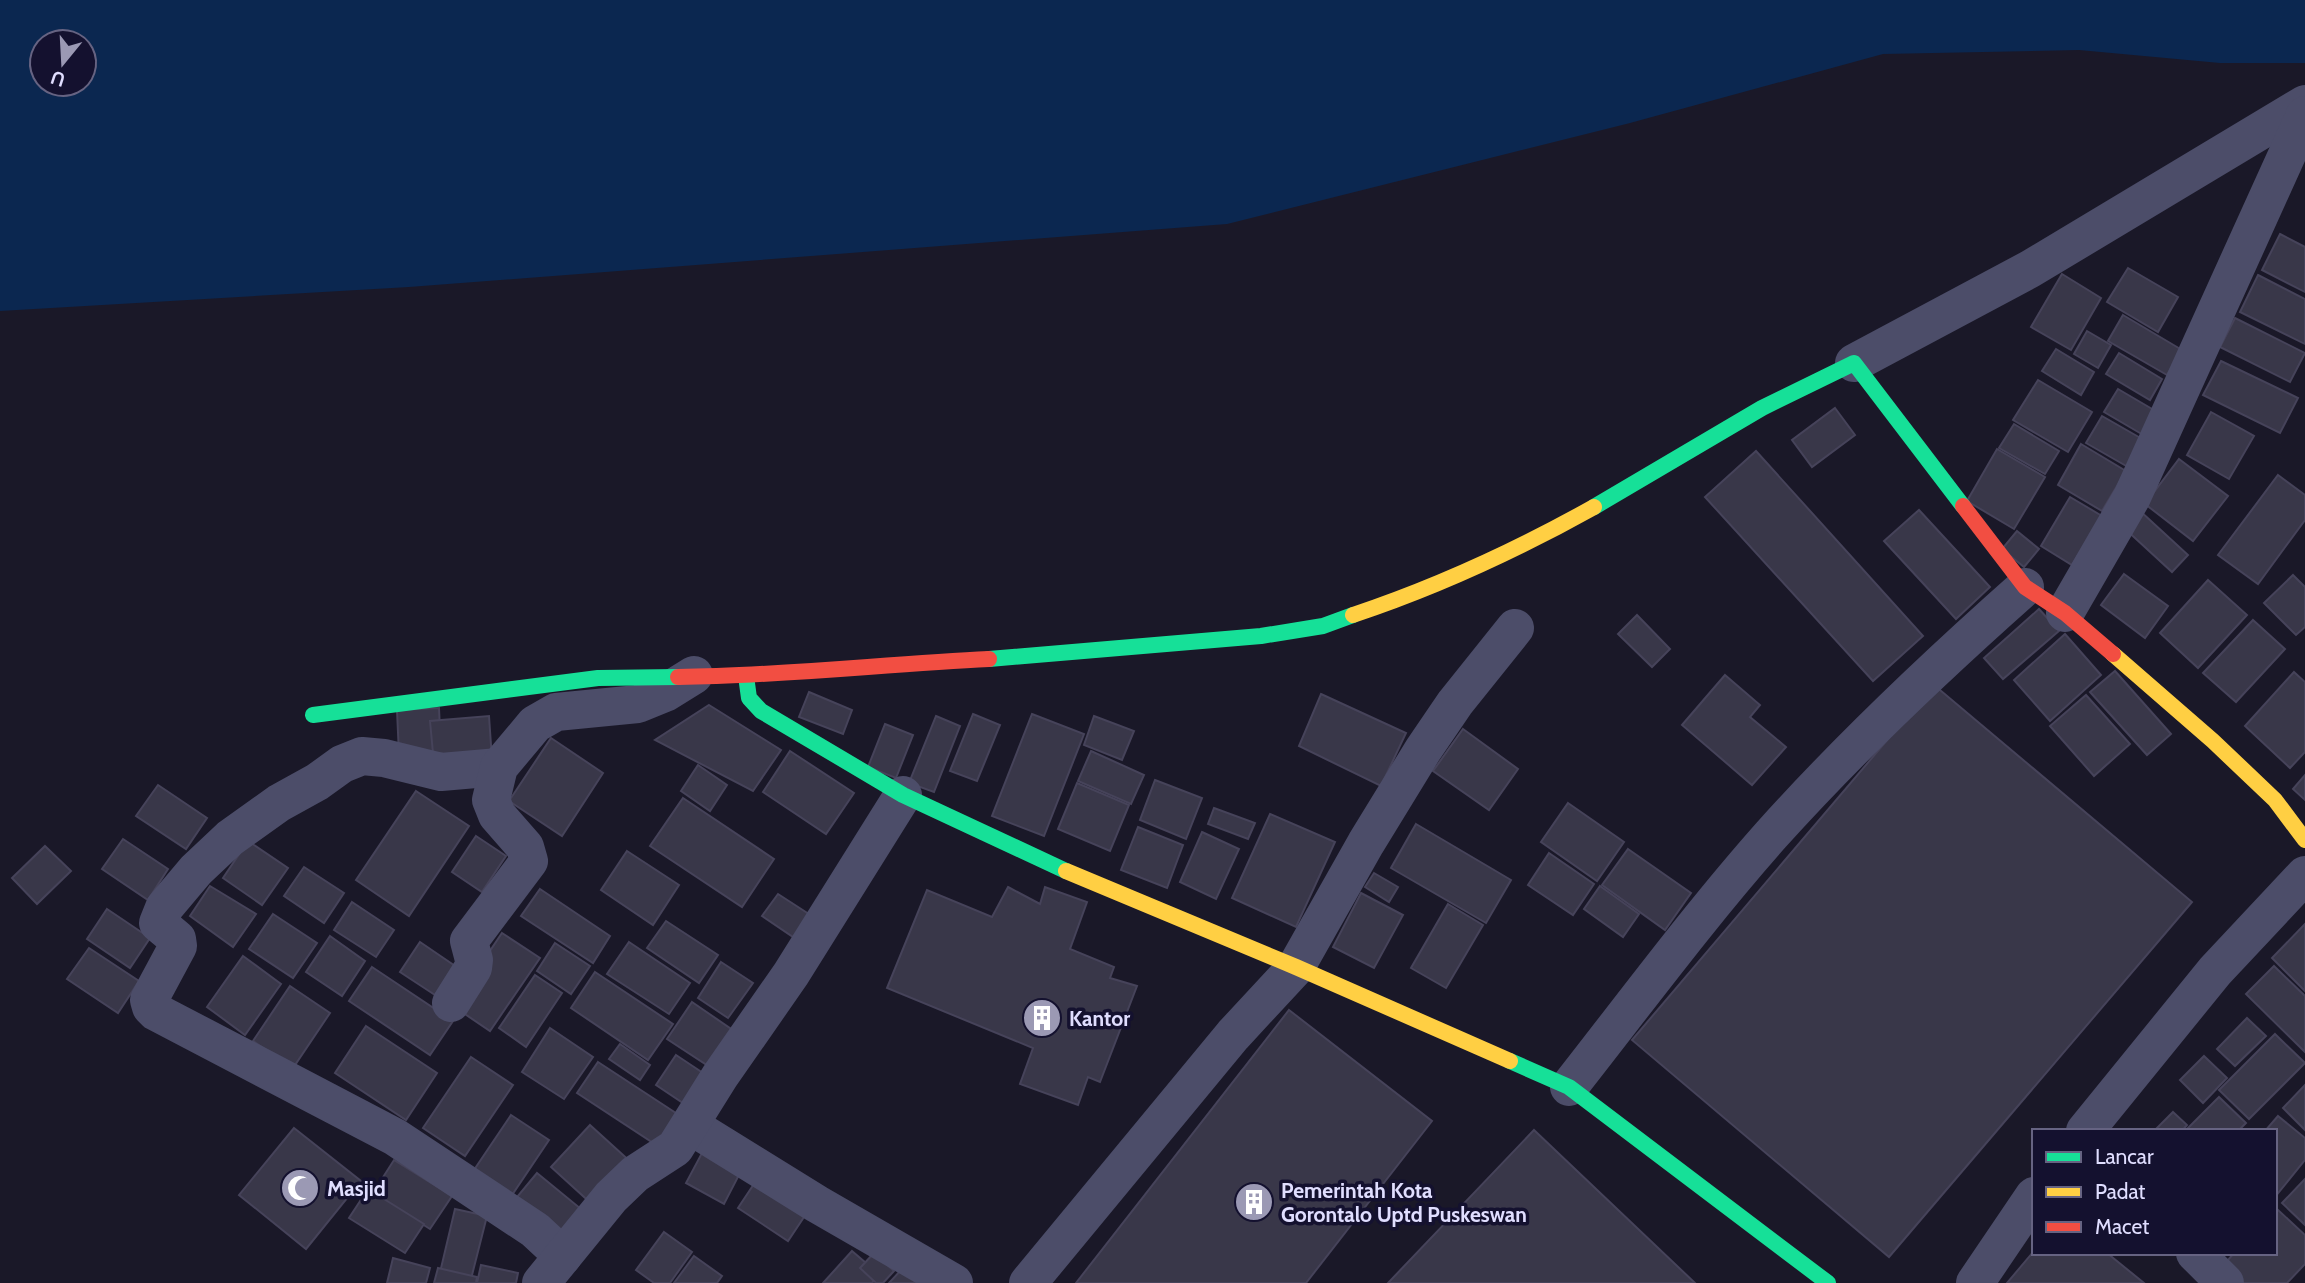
<svg xmlns="http://www.w3.org/2000/svg" width="2305" height="1283" font-family="Cabin,sans-serif">
<rect width="100%" height="100%" fill="#1a1828"/>
<!-- water -->
<path fill="#0b2750" fill-rule="evenodd" d="M0 0H2305V63H2220L2079 50 1883 54 1630 123 1227 224 409 287 0 311ZM42 42H84V84H42Z"/>
<!-- building -->
<g fill="#393749" stroke="#46435a" stroke-width="2">
<path d="M2280 234 2305 247V292L2262 270Z"/>
<path d="M2128 268 2178 297 2158 332 2107 302Z"/>
<path d="M2062 274 2101 298 2071 350 2031 327Z"/>
<path d="M2258 275 2305 299V344L2240 312Z"/>
<path d="M2123 315 2182 350 2167 375 2108 341Z"/>
<path d="M2235 318 2305 353 2290 382 2220 347Z"/>
<path d="M2087 331 2111 345 2098 368 2074 354Z"/>
<path d="M2056 349 2094 372 2081 395 2042 371Z"/>
<path d="M2119 353 2162 379 2150 400 2106 374Z"/>
<path d="M2221 361 2298 398 2280 433 2203 395Z"/>
<path d="M2038 380 2092 412 2068 452 2013 420Z"/>
<path d="M2118 389 2159 413 2145 436 2104 412Z"/>
<path d="M1835 408 1855 435 1812 467 1792 440Z"/>
<path d="M2211 412 2254 436 2229 479 2187 455Z"/>
<path d="M2102 416 2144 440 2128 467 2086 443Z"/>
<path d="M2014 424 2059 451 2045 474 1999 448Z"/>
<path d="M2081 444 2126 471 2102 511 2058 485Z"/>
<path d="M1997 449 2045 477 2014 529 1967 501Z"/>
<path d="M1756 451 1923 636 1873 681 1705 497Z"/>
<path d="M2179 459 2228 496 2193 541 2145 504Z"/>
<path d="M2278 475 2305 495V520L2258 584 2218 555Z"/>
<path d="M2070 497 2102 516 2072 565 2041 546Z"/>
<path d="M1919 510 1990 587 1956 619 1884 541Z"/>
<path d="M2139 510 2188 555 2172 572 2123 527Z"/>
<path d="M2017 531 2039 549 2024 567 2002 549Z"/>
<path d="M2124 574 2168 606 2145 638 2101 605Z"/>
<path d="M2293 575 2305 587V627L2296 635 2264 603Z"/>
<path d="M2208 580 2247 615 2198 668 2160 633Z"/>
<path d="M2039 609 2059 631 2003 679 1984 658Z"/>
<path d="M1637 615 1670 649 1652 667 1618 634Z"/>
<path d="M2253 620 2285 649 2236 702 2203 673Z"/>
<path d="M2065 634 2101 675 2050 721 2014 680Z"/>
<path d="M2115 671 2171 734 2147 755 2090 692Z"/>
<path d="M2294 672 2305 682V752L2290 768 2245 726Z"/>
<path d="M1725 675 1760 705 1750 717 1786 747 1752 785 1682 725Z"/>
<path d="M1934 685 2192 902 1889 1257 1632 1040Z"/>
<path d="M809 692 852 710 843 734 799 717Z"/>
<path d="M1321 694 1406 733 1381 786 1299 746Z"/>
<path d="M2086 695 2130 744 2094 776 2050 726Z"/>
<path d="M709 705 781 750 753 791 655 740Z"/>
<path d="M439 708 441 753 399 755 397 710Z"/>
<path d="M973 714 1000 725 977 781 950 771Z"/>
<path d="M1032 714 1084 734 1044 836 992 816Z"/>
<path d="M489 716 492 760 434 764 430 721Z"/>
<path d="M936 716 960 726 934 792 909 783Z"/>
<path d="M1094 716 1134 731 1122 760 1084 745Z"/>
<path d="M885 724 913 735 896 778 868 767Z"/>
<path d="M1463 729 1518 769 1489 810 1433 771Z"/>
<path d="M551 738 603 773 562 836 509 801Z"/>
<path d="M790 751 854 793 826 834 763 792Z"/>
<path d="M1091 751 1144 775 1131 804 1078 781Z"/>
<path d="M698 765 727 785 710 811 681 791Z"/>
<path d="M2305 775V800L2293 789Z"/>
<path d="M1155 780 1202 798 1186 839 1140 820Z"/>
<path d="M1077 783 1129 805 1110 851 1058 829Z"/>
<path d="M158 785 207 818 186 849 136 816Z"/>
<path d="M416 791 469 826 409 916 356 880Z"/>
<path d="M683 798 774 859 742 907 650 846Z"/>
<path d="M1568 803 1624 842 1597 881 1541 842Z"/>
<path d="M1214 808 1255 823 1248 839 1208 824Z"/>
<path d="M1270 814 1335 842 1296 927 1232 898Z"/>
<path d="M1416 824 1511 880 1486 923 1391 868Z"/>
<path d="M1138 827 1183 845 1167 888 1121 870Z"/>
<path d="M1202 832 1239 849 1216 899 1180 882Z"/>
<path d="M476 836 506 856 482 892 452 872Z"/>
<path d="M123 839 168 869 148 900 102 869Z"/>
<path d="M248 841 288 868 262 905 223 878Z"/>
<path d="M45 846 71 871 37 904 12 878Z"/>
<path d="M1628 849 1691 893 1665 930 1602 885Z"/>
<path d="M627 851 679 885 653 925 601 890Z"/>
<path d="M1549 853 1594 884 1573 915 1528 885Z"/>
<path d="M304 867 344 893 324 923 284 896Z"/>
<path d="M1374 873 1398 887 1389 902 1365 887Z"/>
<path d="M210 886 256 914 233 947 190 916Z"/>
<path d="M1600 886 1639 914 1623 937 1584 909Z"/>
<path d="M1008 887 1040 904 1045 887 1087 902 1070 949 1114 967 1110 978 1137 986 1100 1082 1088 1077 1078 1105 1020 1084 1033 1048 887 988 927 890 992 917Z"/>
<path d="M540 889 610 936 593 963 521 916Z"/>
<path d="M1361 893 1403 915 1374 968 1333 947Z"/>
<path d="M778 894 815 918 799 941 762 916Z"/>
<path d="M352 902 394 930 376 957 334 930Z"/>
<path d="M1448 904 1483 925 1446 988 1411 968Z"/>
<path d="M107 909 150 938 130 968 87 939Z"/>
<path d="M273 914 317 943 293 978 249 949Z"/>
<path d="M666 921 718 955 699 983 647 948Z"/>
<path d="M2305 924V991L2272 958Z"/>
<path d="M502 933 540 958 490 1031 453 1006Z"/>
<path d="M330 936 365 961 342 996 306 972Z"/>
<path d="M420 942 461 970 441 999 400 972Z"/>
<path d="M629 942 690 983 669 1014 607 974Z"/>
<path d="M555 943 590 966 571 994 537 971Z"/>
<path d="M89 948 139 981 118 1013 67 979Z"/>
<path d="M243 956 281 984 245 1035 207 1007Z"/>
<path d="M721 962 753 983 728 1018 698 998Z"/>
<path d="M2274 966 2305 996V1052L2246 994Z"/>
<path d="M372 967 453 1021 430 1055 349 1001Z"/>
<path d="M595 972 673 1024 648 1060 571 1008Z"/>
<path d="M535 975 562 993 526 1047 499 1028Z"/>
<path d="M290 986 330 1013 293 1068 253 1041Z"/>
<path d="M692 1002 740 1035 716 1071 667 1039Z"/>
<path d="M1289 1010 1432 1121 1306 1283H1076Z"/>
<path d="M2247 1018 2266 1036 2235 1066 2217 1049Z"/>
<path d="M366 1026 437 1073 406 1120 335 1073Z"/>
<path d="M550 1028 593 1057 564 1099 522 1072Z"/>
<path d="M2275 1034 2305 1063 2249 1119 2219 1090Z"/>
<path d="M620 1044 650 1065 640 1080 609 1059Z"/>
<path d="M676 1055 709 1077 689 1107 656 1085Z"/>
<path d="M2204 1056 2227 1078 2203 1103 2180 1080Z"/>
<path d="M471 1057 513 1085 465 1156 423 1128Z"/>
<path d="M598 1062 685 1119 664 1150 577 1093Z"/>
<path d="M2305 1085V1130L2283 1108Z"/>
<path d="M2219 1097 2246 1123 2238 1131H2185Z"/>
<path d="M2173 1112 2187 1125 2182 1131H2154Z"/>
<path d="M511 1115 549 1140 512 1195 474 1170Z"/>
<path d="M2278 1116 2305 1138V1160L2275 1197V1131H2265Z"/>
<path d="M590 1125 633 1164 594 1206 551 1167Z"/>
<path d="M294 1128 361 1181 306 1249 239 1195Z"/>
<path d="M1534 1130 1695 1283H1388Z"/>
<path d="M702 1153 740 1173 724 1204 686 1183Z"/>
<path d="M394 1160 452 1196 430 1229 373 1193Z"/>
<path d="M537 1173 592 1218 567 1247 512 1203Z"/>
<path d="M2305 1179V1225L2282 1203Z"/>
<path d="M756 1181 806 1214 788 1241 738 1208Z"/>
<path d="M368 1189 424 1224 405 1253 349 1218Z"/>
<path d="M455 1209 487 1216 470 1283 438 1281Z"/>
<path d="M2278 1210 2305 1235V1264L2287 1283H2224L2215 1275 2234 1253H2275V1212Z"/>
<path d="M664 1232 692 1252 670 1283H654L636 1270Z"/>
<path d="M852 1251 880 1275 872 1283H823Z"/>
<path d="M2034 1251V1253H2107L2144 1283H2007Z"/>
<path d="M874 1253 894 1271 883 1283H876L860 1268Z"/>
<path d="M694 1256 722 1276 717 1283H674Z"/>
<path d="M393 1258 430 1268 426 1283H387Z"/>
<path d="M481 1265 518 1273 516 1283H477Z"/>
<path d="M438 1268 477 1277 476 1283H434Z"/>
<path d="M902 1269 917 1283H889Z"/>
</g>
<g fill="none" stroke-linecap="round" stroke-linejoin="round">
<!-- street -->
<g stroke="#4c4d69" stroke-width="38">
<path d="M1854 363 2030 269 2305 104"/>
<path d="M2065 613 2132 497 2305 115"/>
<path d="M499 767 441 772 384 758 362 756 342 764 317 782 279 803 230 838 196 870 164 908 158 923 177 939 178 946 149 1000 151 1007 156 1012 395 1137 535 1230 563 1256"/>
<path d="M451 1003 473 968 474 960 469 941 529 861 525 847 497 815 491 800 499 767 535 724 556 712 638 704 665 693 694 675"/>
<path d="M1569 1087C1635 1003 1700 915 1771 835 1851 746 1937 665 2025 587"/>
<path d="M691 1126 817 1204 954 1283"/>
<path d="M2085 1131 2215 971 2305 875"/>
<path d="M2195 1253 2225 1283"/>
<path d="M541 1283 611 1197 635 1174 675 1148 720 1076 791 974 903 795"/>
<path d="M1028 1283 1233 1035 1296 967 1366 843 1423 750 1455 703 1515 628"/>
<path d="M1975 1283 2034 1196"/>
</g>
<!-- fast -->
<g stroke="#16e098" stroke-width="16">
<path d="M1594 507 1762 408 1854 363 1963 506"/>
<path d="M989 659 1261 636 1323 626 1353 615"/>
<path d="M746 676 749 698 761 711 903 795 1066 871"/>
<path d="M313 715 598 678 678 677"/>
<path d="M1510 1061 1569 1087 1828 1283"/>
</g>
<!-- slow -->
<g stroke="#ffcf43" stroke-width="16">
<path d="M1353 615C1437 587 1517 550 1594 507"/>
<path d="M2113 654 2213 741 2275 800 2305 840"/>
<path d="M1066 871 1296 967 1510 1061"/>
</g>
<!-- jam -->
<g stroke="#f24e42" stroke-width="16">
<path d="M1963 506 2025 587 2065 613 2113 654"/>
<path d="M678 677C782 676 885 664 989 659"/>
</g>
</g>
<!-- icons -->
<defs>
<symbol id="building-disc" viewBox="-11 -11 22 22"><circle r="9.5" fill="#9b99b4" stroke="#14112f"/><path d="M-4-6H4V6H1V3H-1V6H-4ZM-2.5-4.3h1.7v1.8h-1.7ZM.8-4.3h1.7v1.8H.8ZM-2.5-1h1.7V.8h-1.7ZM.8-1h1.7V.8H.8Z" fill="#fff"/></symbol>
<symbol id="mosque-disc" viewBox="-11 -11 22 22"><circle r="9.5" fill="#9b99b4" stroke="#14112f"/><path d="M3.5-4.9A6 6 0 1 0 3.5 4.9A5 5 0 1 1 3.5-4.9Z" fill="#fff"/></symbol>
</defs>
<g fill-rule="evenodd">
<use href="#building-disc" x="1020" y="996" width="44" height="44"/>
<use href="#mosque-disc" x="278" y="1166" width="44" height="44"/>
<use href="#building-disc" x="1232" y="1180" width="44" height="44"/>
</g>
<g text-anchor="middle" dominant-baseline="central" stroke-width="7" stroke-linejoin="round" paint-order="stroke">
<!-- poi labels -->
<g font-size="21" font-weight="bold" fill="#e0deff" stroke="#14112f" text-anchor="start">
<text x="1069" y="1018">Kantor</text>
<text x="327" y="1188">Masjid</text>
<text x="1281" y="1190">Pemerintah Kota<tspan x="1281" dy="24">Gorontalo Uptd Puskeswan</tspan></text>
</g>
</g>
<!-- legend -->
<rect x="2032" y="1129" width="245" height="126" fill="#14112f" stroke="#666382" stroke-width="2"/>
<rect x="2046" y="1152" width="35" height="10" fill="#16e098" stroke="#666382" stroke-width="2"/>
<text x="2095" y="1164" font-size="21" fill="#e0deff">Lancar</text>
<rect x="2046" y="1187" width="35" height="10" fill="#ffcf43" stroke="#666382" stroke-width="2"/>
<text x="2095" y="1199" font-size="21" fill="#e0deff">Padat</text>
<rect x="2046" y="1222" width="35" height="10" fill="#f24e42" stroke="#666382" stroke-width="2"/>
<text x="2095" y="1234" font-size="21" fill="#e0deff">Macet</text>
<!-- north arrow -->
<g transform="translate(63 63) rotate(198)"><circle r="33" fill="#14112f" stroke="#666382" stroke-width="2"/>
<path d="M0-5L12 26L0 18L-12 26Z" fill="#9b99b4"/>
<text y="-10" font-size="19" font-weight="bold" text-anchor="middle" fill="#e0deff">U</text>
</g>
</svg>
